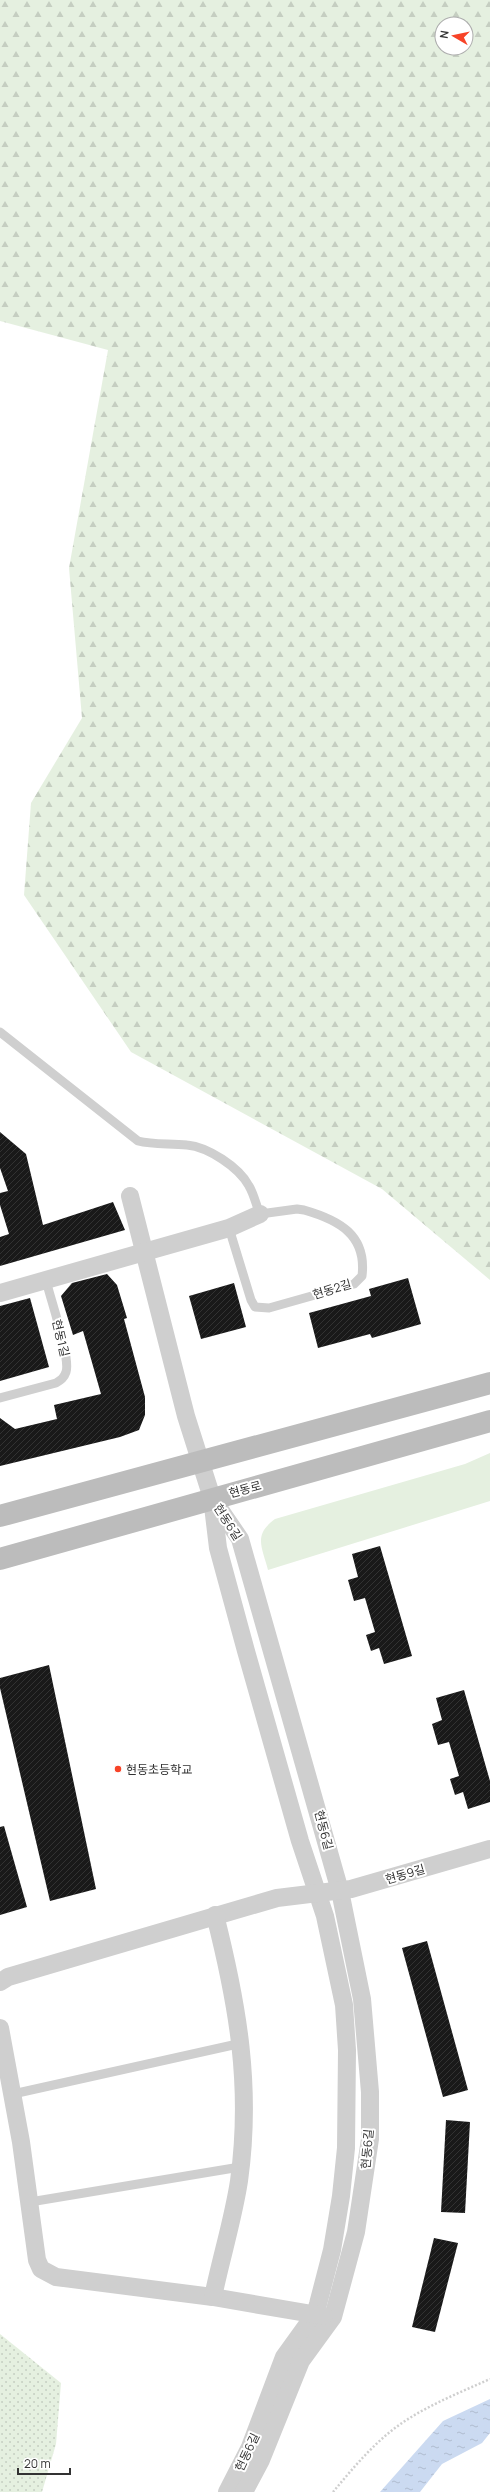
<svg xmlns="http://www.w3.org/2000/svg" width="490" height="2492" font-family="Manrope,'Noto Sans KR',sans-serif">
<defs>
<pattern id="forest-firs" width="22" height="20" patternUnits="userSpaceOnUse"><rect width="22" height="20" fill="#e5f0e0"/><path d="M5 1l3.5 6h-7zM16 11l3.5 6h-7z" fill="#c5cec1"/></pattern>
<pattern id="park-dots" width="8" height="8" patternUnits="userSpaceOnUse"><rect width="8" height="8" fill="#e5f0e0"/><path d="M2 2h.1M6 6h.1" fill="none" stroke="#c5cec1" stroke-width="1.8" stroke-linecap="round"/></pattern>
<pattern id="water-ripples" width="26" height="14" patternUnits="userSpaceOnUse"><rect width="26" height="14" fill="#cbdaf1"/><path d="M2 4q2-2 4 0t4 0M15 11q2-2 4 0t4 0" fill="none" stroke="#afbccf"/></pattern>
<pattern id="building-hatch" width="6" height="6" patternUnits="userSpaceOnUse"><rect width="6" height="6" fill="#191919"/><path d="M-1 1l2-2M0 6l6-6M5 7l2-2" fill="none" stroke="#323232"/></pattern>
</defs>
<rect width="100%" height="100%" fill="#fff"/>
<!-- grass -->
<path fill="#e5f0e0" d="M490 1453V1501L268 1570C262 1547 253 1535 275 1519L465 1464Z"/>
<!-- forest -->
<path fill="url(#forest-firs)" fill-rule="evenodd" d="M0 0H490V1280L382 1189 131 1052 24 895 31 803 82 718 69 568 108 350 0 321ZM442 24H466V48H442Z"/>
<!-- park -->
<path fill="url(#park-dots)" d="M0 2334 61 2383 56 2444 42 2492H0Z"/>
<!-- water -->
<path fill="url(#water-ripples)" d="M490 2399V2433L482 2443 442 2464 420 2492H380L443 2421Z"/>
<!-- building -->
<g fill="url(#building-hatch)">
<path d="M0 1132 26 1154 43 1225 113 1202 125 1230 0 1266V1237L9 1234 0 1205V1193L8 1191 0 1168Z"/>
<path d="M107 1274 117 1285 127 1318 124 1319 145 1397V1415L139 1430 120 1437 0 1466V1418L15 1429 57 1419 54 1405 101 1394 83 1331 73 1335 61 1296 72 1283Z"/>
<path d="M408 1278 421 1324 372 1338 370 1334 318 1348 309 1313 371 1296 369 1289Z"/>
<path d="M234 1283 246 1327 201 1339 189 1296Z"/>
<path d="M30 1298 49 1367 0 1381V1306Z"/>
<path d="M380 1546 412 1656 384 1664 379 1648 371 1651 366 1635 375 1632 365 1598 354 1601 348 1580 358 1577 352 1554Z"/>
<path d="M49 1665 96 1889 50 1901 0 1688V1678Z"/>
<path d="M464 1690 490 1781V1802L468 1809 463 1792 455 1795 450 1779 459 1776 449 1742 438 1745 432 1724 442 1720 436 1698Z"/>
<path d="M4 1826 27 1907 0 1915V1827Z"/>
<path d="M427 1941 468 2090 443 2097 402 1948Z"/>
<path d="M446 2120 470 2122 465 2213 441 2212Z"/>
<path d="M434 2238 458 2243 435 2332 412 2327Z"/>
</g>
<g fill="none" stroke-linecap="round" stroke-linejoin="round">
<!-- path -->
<path stroke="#cfcfcf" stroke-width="2.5" stroke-dasharray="2 2" stroke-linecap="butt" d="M333 2492C354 2467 377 2439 405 2421 431 2404 461 2392 490 2379"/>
<!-- service -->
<g stroke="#cfcfcf" stroke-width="9">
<path d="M0 1032 138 1141C154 1145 170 1143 187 1145 208 1147 239 1167 249 1186 254 1194 256 1205 260 1214L297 1209 304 1210C339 1220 367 1235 362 1276L354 1284 269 1308 255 1307 251 1300 229 1228"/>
<path d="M0 1398 56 1383C61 1380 64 1378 66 1372 71 1358 50 1298 46 1280"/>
<path d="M13 2094 242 2043"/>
<path d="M30 2202 240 2167"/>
</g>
<!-- minor -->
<g stroke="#cfcfcf" stroke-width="18">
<path d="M130 1196 186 1416 212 1498 218 1548 246 1651 300 1841 325 1916 344 2005 347 2050 346 2148 341 2196 332 2250 318 2304 315 2314 284 2357 250 2447 227 2492"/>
<path d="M0 1293 229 1228 260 1214"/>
<path d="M214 1501 240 1539 340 1891 362 1999 370 2092V2139L356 2232 333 2317 301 2361 261 2460 244 2492"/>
<path d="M0 1982 8 1977 277 1898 351 1889 490 1849"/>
<path d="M0 2028 21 2142 37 2260 41 2269 56 2277 213 2297 324 2316"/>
<path d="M213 2297C221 2258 233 2220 239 2181 252 2087 238 2006 215 1915"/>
</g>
<!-- secondary -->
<g stroke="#bcbcbc" stroke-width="22">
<path d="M0 1516 490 1383"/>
<path d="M0 1559 490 1421"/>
</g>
</g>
<!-- markers -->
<circle fill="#f74327" stroke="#fff" stroke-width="1.5" cx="118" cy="1769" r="4"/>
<g text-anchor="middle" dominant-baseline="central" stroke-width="4" stroke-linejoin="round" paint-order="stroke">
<!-- street labels -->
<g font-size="12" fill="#323232" stroke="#fff">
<text transform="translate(332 1289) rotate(-17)">현동2길</text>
<text transform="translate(61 1338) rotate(77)">현동1길</text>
<text transform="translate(245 1489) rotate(-15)">현동로</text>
<text transform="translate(228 1522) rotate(57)">현동6길</text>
<text transform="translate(324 1830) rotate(75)">현동6길</text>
<text transform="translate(405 1874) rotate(-16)">현동9길</text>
<text transform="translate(367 2149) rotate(-85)">현동6길</text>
<text transform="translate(247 2452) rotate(-65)">현동6길</text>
</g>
<!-- poi labels -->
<g font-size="12" fill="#323232" stroke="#fff" text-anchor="start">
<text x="126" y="1769">현동초등학교</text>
</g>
</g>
<!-- north arrow -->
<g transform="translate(454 36) rotate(279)"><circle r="19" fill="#ffffff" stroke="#adadad"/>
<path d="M0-3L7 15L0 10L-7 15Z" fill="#f74327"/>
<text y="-6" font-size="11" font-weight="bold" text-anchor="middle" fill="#323232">N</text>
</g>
<!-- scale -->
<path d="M18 2468v6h52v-6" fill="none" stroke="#323232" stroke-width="2"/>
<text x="24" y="2468" font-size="12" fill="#323232" stroke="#ffffff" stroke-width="3" paint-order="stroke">20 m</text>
</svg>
